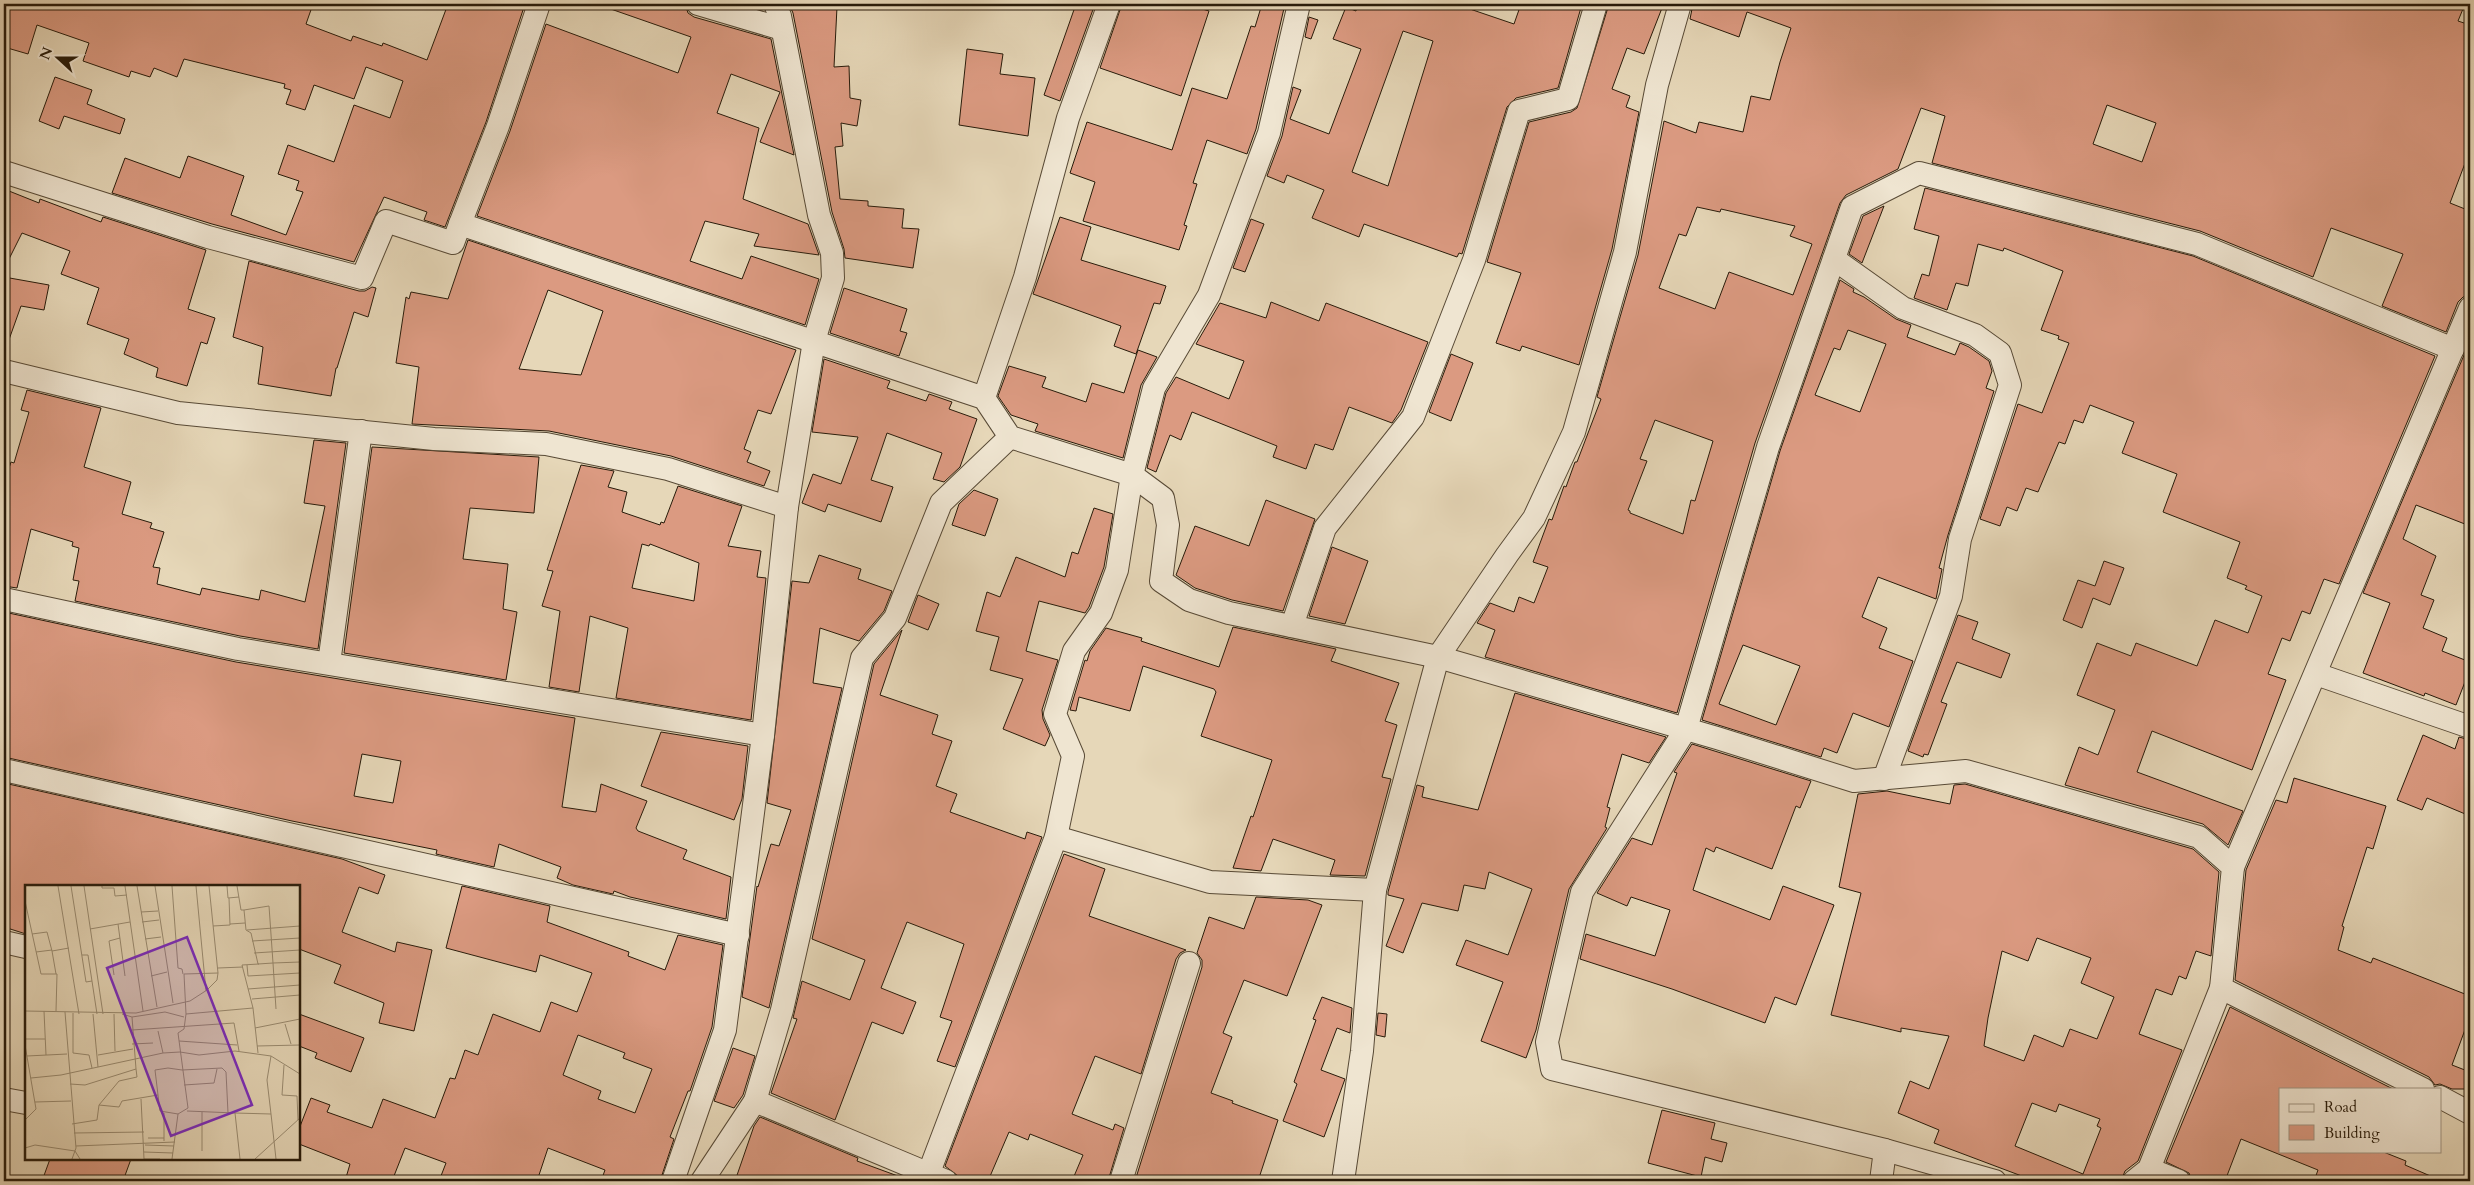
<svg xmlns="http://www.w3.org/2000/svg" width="2474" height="1185" font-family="Cardo,serif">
<rect width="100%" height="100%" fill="#e6d7b8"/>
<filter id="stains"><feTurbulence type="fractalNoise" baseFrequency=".004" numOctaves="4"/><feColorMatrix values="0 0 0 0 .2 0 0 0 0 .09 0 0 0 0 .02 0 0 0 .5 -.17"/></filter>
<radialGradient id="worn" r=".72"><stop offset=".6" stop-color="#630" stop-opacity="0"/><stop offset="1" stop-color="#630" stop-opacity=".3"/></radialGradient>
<!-- building -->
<g fill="#db9a81" stroke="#281b0a" fill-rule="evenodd">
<path d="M4 4H313L306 24 351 41 353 36 382 46 383 43 427 60 448 4H525L486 122 445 227 424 220 427 212 384 197 354 262 212 224 112 193 125 158 180 178 188 156 244 176 231 215 286 235 303 192 296 190 299 181 278 174 288 145 334 162 354 105 390 118 403 81 366 67 354 99 314 85 305 110 286 104 291 90 284 88 285 84 184 59 177 77 154 68 150 77 131 71 129 77 83 61 89 43 37 25 28 54 4 47Z"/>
<path d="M606 4H685L688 13 694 17 771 39 794 155 760 142 780 92 731 74 717 113 759 128 743 199 808 224 819 255 754 246 759 234 705 221 690 261 742 279 751 256 819 279 805 325 477 216 510 131 546 24 678 73 691 37 605 7Z"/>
<path d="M789 4 837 7 834 67 849 66 850 98 861 100 857 126 841 123 843 146 835 147 840 199 868 201V206L904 209 902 228 919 229 913 268 845 258 844 249 832 212 793 13Z"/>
<path d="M1076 4H1095L1060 101 1044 95Z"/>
<path d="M1122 4H1186L1209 11 1181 96 1100 68Z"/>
<path d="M1262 4H1285L1256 129 1247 154 1207 140 1193 183 1197 184 1184 225 1187 226 1179 250 1083 221 1095 182 1070 173 1087 122 1172 150 1192 88 1227 99 1251 26 1255 27Z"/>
<path d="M1357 4H1466L1464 7 1514 24 1521 4H1582L1558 88 1516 98 1507 107 1462 254 1459 253 1457 257 1364 224 1359 237 1312 218 1324 190 1287 175 1284 183 1267 176 1282 136 1293 87 1301 90 1290 119 1329 134 1361 49 1333 39 1346 7 1356 11ZM1403 31 1433 41 1388 186 1352 172Z"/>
<path d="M1609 4H1666L1665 9 1662 8 1644 54 1627 48 1612 89 1630 96 1626 107 1639 112 1612 249 1579 365 1522 346 1520 351 1496 343 1521 273 1487 262 1529 122 1571 112 1577 108Z"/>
<path d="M1693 4H2465L2458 21 2470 25V150L2450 203 2470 211V295L2463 297 2458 302 2446 332 2382 306 2403 254 2331 228 2313 277 2200 231 1932 163 1945 116 1921 108 1898 169 1846 195 1840 203 1755 443 1677 713 1485 657 1495 630 1477 623 1490 603 1514 612 1519 597 1534 603 1548 567 1533 562 1549 519 1552 520 1564 486 1566 487 1575 462H1577L1601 399 1597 397 1638 255 1664 121 1696 133 1699 122 1743 132 1751 96 1770 100 1780 62 1791 28 1747 12 1739 37 1690 19ZM2107 105 2156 123 2142 162 2093 144ZM1697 207 1720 212 1721 209 1795 226 1790 236 1812 244 1793 295 1729 272 1715 309 1659 288 1679 234 1686 236ZM1655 420 1713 441 1695 501 1691 500 1683 534 1630 513V511L1628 510 1647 461 1640 459Z"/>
<path d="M1309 17 1318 20 1311 39 1305 37Z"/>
<path d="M967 49 1003 54 1000 74 1035 78 1028 136 959 125Z"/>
<path d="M55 77 92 90 87 104 125 119 120 134 64 116 59 129 39 121Z"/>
<path d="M1925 188 2193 256 2435 356 2339 584 2324 579 2310 614 2302 611 2290 641 2282 638 2268 674 2286 680 2252 770 2152 731 2137 772 2243 811 2228 845 2203 824 2065 785 2079 747 2098 755 2115 710 2077 695 2097 643 2131 656 2136 643 2197 666 2215 620 2248 633 2262 596 2245 589 2247 586 2227 578 2240 542 2163 512 2177 474 2122 453 2134 422 2090 405 2083 423 2074 420 2065 444 2059 442 2038 492 2026 488 2017 511 2007 507 2000 526 1980 519 2018 404 2042 413 2069 343 2058 339 2059 336 2041 330 2063 271 2004 248 2003 251 1978 244 1968 286 1956 283 1947 310 1914 298 1922 274 1929 276 1939 236 1914 229Z"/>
<path d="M4 189 39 203 40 199 101 222 103 217 206 250 188 309 215 318 207 344 201 342 187 386 156 377 158 368 124 354 129 339 87 324 99 288 61 274 70 251 22 233 4 269Z"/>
<path d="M1884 206 1862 263 1849 254 1863 216Z"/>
<path d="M1060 217 1091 227 1081 260 1166 286 1160 304 1154 303 1136 354 1114 346 1121 326 1033 294Z"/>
<path d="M1251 219 1264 224 1245 272 1233 268Z"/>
<path d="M468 240 796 350 771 414 758 410 744 449 751 452 747 462 770 471 764 486 671 456 549 431 412 424 419 367 396 363 406 297 409 299 411 292 448 299ZM548 290 603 311 581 375 519 369Z"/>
<path d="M249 261 359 291H365L372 287 376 288 368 317 354 312 337 368H336L331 396 258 384 263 347 233 337Z"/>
<path d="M4 277 49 285 44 310 21 306 6 348 4 347Z"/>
<path d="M1840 280 1854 289 1853 292 1864 297 1896 319 1911 325 1907 337 1955 355 1960 343 1969 347 1989 361 1992 371 1986 388 1994 391 1948 535 1939 568 1942 569 1936 599 1878 577 1862 617 1887 628 1879 648 1913 661 1889 727 1853 713 1837 753 1824 748 1821 757 1702 720 1780 451ZM1848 330 1886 344 1860 412 1815 395 1834 348 1840 350ZM1743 645 1800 666 1776 725 1719 704Z"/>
<path d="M844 288 907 309 900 331 907 333 899 356 830 333Z"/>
<path d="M1271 302 1319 321 1326 303 1428 342 1401 410 1392 423 1349 407 1333 450 1315 444 1306 469 1273 457 1277 446 1192 412 1181 440 1170 435 1156 472 1147 468 1166 393 1176 377 1229 399 1244 361 1196 344 1220 303 1266 318Z"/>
<path d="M2470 341V526L2416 505 2403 539 2436 556 2421 595 2434 600 2423 628 2447 638 2442 651 2470 662V669L2456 705 2425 693 2424 696 2363 673 2390 603 2363 593Z"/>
<path d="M1138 350 1157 357 1141 385 1123 458 1035 431 1038 424 1011 415 998 396 1009 366 1046 377 1042 387 1086 402 1092 383 1124 393Z"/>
<path d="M1451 354 1473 363 1451 421 1429 412Z"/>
<path d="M824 359 890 381 887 388 926 401 929 394 952 402 949 409 977 419 960 467 944 482 933 479 942 453 887 433 871 480 893 487 881 522 828 504 825 512 802 503 813 474 841 484 858 437 812 432Z"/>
<path d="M27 390 101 408 84 467 131 482 122 514 152 523 150 528 164 532 153 567 160 568 157 584 200 595 202 588 259 600 261 590 305 602 325 506 304 503 314 440 346 443 318 649 240 636 75 601 79 581 73 580 79 548 72 546 73 542 31 529 17 588 4 586V466L9 468 11 462 14 463 29 412 21 410Z"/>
<path d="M372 447 539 457 534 513 470 508 463 559 508 564 503 609 517 612 506 680 344 653Z"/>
<path d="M581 465 614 471 608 487 627 492 622 512 660 525 661 522 664 523 678 486 742 506 728 546 761 551 757 577 766 578 751 720 616 698 628 628 590 616 579 692 549 687 560 611 542 606 553 571 547 570ZM642 544 649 546 650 544 699 563 694 601 632 588Z"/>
<path d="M974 490 998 499 985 536 952 525 959 504Z"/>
<path d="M1266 500 1315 519 1283 611 1232 600 1195 588 1176 575 1195 526 1249 546Z"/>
<path d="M1094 508 1113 514 1104 567 1089 607 1085 613 1039 601 1026 651 1058 660 1042 710 1043 719 1050 735 1045 746 1003 729 1023 679 990 670 999 637 976 631 987 592 1000 597 1016 557 1065 577 1072 552 1078 554Z"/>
<path d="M1332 547 1368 561 1345 624 1309 616Z"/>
<path d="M819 555 861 569 858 579 892 591 884 611 859 641 820 628 813 683 842 688 769 1008 742 997 757 886 758 887 771 844 779 846 791 810 767 803 792 581 809 583Z"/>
<path d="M2104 561 2124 568 2110 605 2093 598 2082 628 2063 620 2078 580 2095 586Z"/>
<path d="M918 595 939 604 928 630 908 622Z"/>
<path d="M4 612 236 662 575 718 562 807 596 812 601 784 647 801 636 828 638 831 687 850 683 859 731 877 726 919 630 897 614 891 613 894 573 885 557 878 561 867 499 844 494 867 436 854 437 850 292 821 4 757ZM362 754 401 761 393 803 354 796Z"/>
<path d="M1958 615 1978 622 1972 639 2010 654 2001 678 1957 662 1941 702 1947 704 1928 755 1924 754 1923 757 1908 751Z"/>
<path d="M1233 627 1336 649 1331 661 1399 683 1385 721 1397 725 1382 777 1391 779 1365 876 1330 875 1335 860 1273 839 1261 871 1233 868 1251 816 1253 817 1272 760 1201 736 1216 692 1214 689 1143 666 1130 711 1079 697 1076 711 1070 710 1085 660 1087 661 1090 651 1106 628 1142 638 1141 641 1219 667Z"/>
<path d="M902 630 880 695 938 715 932 734 952 741 936 786 957 794 950 812 1025 839 1027 832 1042 837 955 1067 937 1061 952 1021 940 1017 964 944 907 922 881 988 916 1002 903 1034 872 1022 835 1120 771 1093 797 1019 793 1018 802 981 850 1000 865 960 812 939 874 664Z"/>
<path d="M1515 693 1666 737 1649 763 1622 754 1607 807 1610 808 1605 827 1607 828 1569 889 1536 1030 1526 1058 1481 1041 1503 982 1456 965 1466 940 1508 955 1532 889 1489 872 1485 889 1464 885 1458 911 1422 903 1403 953 1386 946 1404 899 1388 895V892L1417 785 1424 787 1422 797 1478 810Z"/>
<path d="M661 732 748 746 742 799 734 820 641 786Z"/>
<path d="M2423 735 2455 749 2459 737 2470 740V816L2427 798 2422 810 2397 800Z"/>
<path d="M1692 744 1811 781 1800 808 1796 806 1772 869 1716 847 1714 852 1706 848 1693 890 1770 920 1783 886 1834 905 1796 1005 1775 997 1765 1023 1672 989 1580 959 1586 934 1655 956 1670 910 1631 897 1627 906 1597 893 1632 838 1652 845 1677 773 1674 772Z"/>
<path d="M2294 778 2386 806 2373 849 2367 847 2342 926 2344 927 2338 950 2371 963 2373 958 2470 996V1016L2452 1065 2470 1072V1089H2452L2440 1084 2435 1085 2429 1077 2235 980 2246 870 2276 800 2287 803Z"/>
<path d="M4 783 342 859 385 875 378 894 359 887 342 932 395 952 397 942 432 950 414 1031 379 1023 384 1003 334 983 341 965 299 949V886H26V934L4 927Z"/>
<path d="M1965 784 2193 849 2219 872 2211 956 2196 951 2186 979 2179 976 2172 995 2156 989 2139 1034 2182 1050 2138 1161 2125 1171 2121 1181H2035L1934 1143 1939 1130 1898 1113 1910 1081 1929 1089 1949 1036 1901 1028V1032L1831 1015 1861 893 1839 887 1858 794 1887 791 1950 804 1954 785ZM2037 938 2091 958 2081 983 2114 997 2097 1039 2070 1029 2063 1047 2034 1035 2024 1061 1984 1046 1988 1018 2002 951 2028 961ZM2032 1103 2056 1112 2059 1104 2100 1119 2097 1126 2101 1128 2083 1174 2015 1146Z"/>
<path d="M1064 854 1105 869 1089 916 1186 950 1180 953 1176 959 1141 1074 1095 1056 1072 1114 1113 1130 1115 1124 1124 1128 1108 1181H1072L1083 1155 1030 1134 1028 1140 1009 1132 988 1181H971L958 1176 945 1166Z"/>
<path d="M462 886 550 906 547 922 629 952 628 956 665 970 678 935 723 945 712 1027 690 1091H688L670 1137 674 1139 660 1181H601L605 1170 548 1148 537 1181H439L446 1163 405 1148 392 1181H345L350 1164 299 1144V1129L311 1098 330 1105 327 1112 372 1128 383 1099 435 1118 450 1078 455 1079 465 1050 478 1055 493 1014 540 1032 551 1002 577 1012 592 973 540 955 536 972 446 948ZM578 1035 625 1053 623 1058 652 1069 635 1113 598 1099 601 1091 563 1075Z"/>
<path d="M1256 897 1308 900 1322 905 1287 996 1244 980 1223 1033 1232 1037 1211 1093 1233 1101 1232 1103 1278 1120 1258 1181H1135L1202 967V960L1197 953 1209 917 1244 929Z"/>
<path d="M1322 997 1352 1008 1350 1033 1337 1028 1321 1070 1345 1079 1324 1137 1283 1121 1297 1084 1294 1082 1316 1020 1313 1019Z"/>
<path d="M2230 1007 2393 1089H2280V1151H2381L2406 1161 2405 1165 2442 1181H2314L2318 1170 2241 1139 2225 1181H2192L2189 1173 2166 1162Z"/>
<path d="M1378 1013 1387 1014 1385 1037 1376 1035Z"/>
<path d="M299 1014 364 1038 351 1072 315 1058 317 1053 299 1046Z"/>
<path d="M733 1048 755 1056 743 1095 734 1108 714 1101Z"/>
<path d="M1662 1110 1715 1123 1711 1139 1727 1143 1722 1162 1705 1157 1701 1177 1648 1163Z"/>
<path d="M760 1117 858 1158 857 1161 906 1179V1181H735L754 1126Z"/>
<path d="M50 1159H131L123 1181H42Z"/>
</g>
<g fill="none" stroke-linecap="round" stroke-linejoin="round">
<defs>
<g id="minor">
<path d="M539 4 498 126 460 224 984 398 1010 437 1132 475 1163 498 1168 525 1161 581 1189 600 1229 613 1438 657 1717 738 1854 781 1966 771 2199 837 2233 867 2221 988 2423 1089"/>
<path d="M698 4 782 29"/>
<path d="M4 172 208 237 362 278 386 221 453 243 460 224"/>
<path d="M1834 259 1903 308 1975 335 2000 353 2010 385 1960 539 1951 596 1884 779"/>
<path d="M4 371 178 413 434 439 546 444 668 469 787 507"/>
<path d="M984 398 1025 277 1068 118 1109 4"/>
<path d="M4 599 238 649 763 735"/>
<path d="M1292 626 1325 528 1413 417 1474 260 1519 111 1568 99 1596 4"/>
<path d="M329 663 361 431"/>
<path d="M2316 674 2470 727"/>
<path d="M4 770 738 935"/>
<path d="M1056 837 1210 882 1375 890"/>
<path d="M2233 867 2470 308"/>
<path d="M4 942 26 947"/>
<path d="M2440 1097 2470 1113"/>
<path d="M4 1099 26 1103"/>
<path d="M755 1101 946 1181"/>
<path d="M1885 1150 1995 1181"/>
<path d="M2149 1169 2179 1181"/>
<path d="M928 1175 1056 837 1073 756 1055 714 1074 651 1101 613 1117 570 1132 475 1154 388 1209 295 1269 133 1299 4"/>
<path d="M673 1181 725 1030 763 735 787 507 814 341 833 278 832 253 819 215 780 16 775 4"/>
<path d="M702 1181 755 1101 782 1010 862 658 895 618 941 503 1010 437"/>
<path d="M1121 1181 1189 963"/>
<path d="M1343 1181 1362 1051 1375 890 1438 657 1507 555 1534 518 1574 432 1625 252 1657 85 1680 4"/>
<path d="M1881 1181 1885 1150 1552 1069 1547 1042 1582 892 1686 729 1768 447 1852 207 1919 173 2197 244 2453 349"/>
<path d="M2134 1181 2149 1169 2221 988"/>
</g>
</defs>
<!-- minor casing -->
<use href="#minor" stroke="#584a36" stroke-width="24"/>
<!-- minor -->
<use href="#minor" stroke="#efe5d1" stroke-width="22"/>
</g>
<!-- overview -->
<g transform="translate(25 885)">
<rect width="275" height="275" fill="#e6d7b8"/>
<path fill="none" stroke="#9a8c72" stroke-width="1" d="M33 1 54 129M46 1 61 97 67 96M59 1 78 129M77 1V3H89L90 11 102 10M100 1 118 126M112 1 132 122M130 1 148 118M147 1 153 83 157 84 158 89M171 1 181 106M202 1 203 13 214 12M212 1 216 25H219L221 45 226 48 233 79 248 78 251 124M0 16 16 89H32L31 126M219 25 244 21 248 78 275 77M116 27 133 26M117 37 134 35M93 39 100 91M205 39 220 38M188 41 205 40 204 13M65 44 105 37M222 45 275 41V48M7 49 22 47 27 66 44 63M120 54 136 52M227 56 275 53M27 66 31 89M11 67 27 65M229 68 275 65M57 70H63L72 129M222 80 223 91 275 88M193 83 218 82M89 90 84 56 95 53M126 91 142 87M223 104 275 100M227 114 275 110M228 123 233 168M0 126 111 128 165 116 182 105 192 95 193 88 184 1M19 126 21 170M40 127 51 263 47 274M48 128V168L64 170 67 183M68 129 73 182M89 129 90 166M97 129 107 132 140 127 159 132M161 129 228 123 217 80 234 79M260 139 266 159M230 143 275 134M107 145 209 138 214 166M133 146 138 168M0 154H20M154 156 212 160M107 159 128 158M0 160 11 224 0 235M232 161 275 160M73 170 108 164M2 171 42 169M259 180 257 210 272 211 273 235M6 193 36 190 138 168 155 167 174 170 210 166 246 171 275 189M45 199 60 200 111 184 107 132M159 200 189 198 192 184M133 210 135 226 153 229M116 214 119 274M10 217 46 216M74 220 94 196 112 192 111 184M162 226 210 228 215 274M177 227V266M210 228 246 229 251 274M246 229 242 195 246 171M47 239 72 235 74 220 94 222 97 216 133 210 130 185 143 183 157 185 197 183 201 187 203 228M49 248 119 247M123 253H139M139 256V228M120 260 149 261M51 261 150 257M0 263 10 260 50 266 55 274M119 267 148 268M119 274H135M147 274 153 229 163 223 153 148 159 144 161 129 159 89 193 88M230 274 275 233"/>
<path fill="#7b2cbf" fill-opacity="0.15" stroke="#7b2cbf" stroke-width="2.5" d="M162 52 227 220 146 251 82 83Z"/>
<rect width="275" height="275" fill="none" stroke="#281b0a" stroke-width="2.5"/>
</g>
<!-- margin -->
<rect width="2474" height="1185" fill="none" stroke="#e6d7b8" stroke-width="20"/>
<rect x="5" y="5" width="2464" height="1175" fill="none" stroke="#281b0a" stroke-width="2.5"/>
<rect x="10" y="10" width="2454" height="1165" fill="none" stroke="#281b0a"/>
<!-- legend -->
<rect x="2279" y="1088" width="162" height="65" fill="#efe5d1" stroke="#9f9481"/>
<rect x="2289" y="1104" width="25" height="8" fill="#efe5d1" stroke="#9f9481"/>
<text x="2324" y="1112" font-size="15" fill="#281b0a">Road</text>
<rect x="2289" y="1125" width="25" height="15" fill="#db9a81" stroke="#9f9481"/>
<text x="2324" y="1138" font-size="15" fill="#281b0a">Building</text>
<!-- north arrow -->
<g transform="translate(58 58) rotate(291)" stroke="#efe5d1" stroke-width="4" paint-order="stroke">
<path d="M0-4L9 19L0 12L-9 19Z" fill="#281b0a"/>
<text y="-8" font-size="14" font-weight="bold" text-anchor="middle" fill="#281b0a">N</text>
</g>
<rect width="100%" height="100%" filter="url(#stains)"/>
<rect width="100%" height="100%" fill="url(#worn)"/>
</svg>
